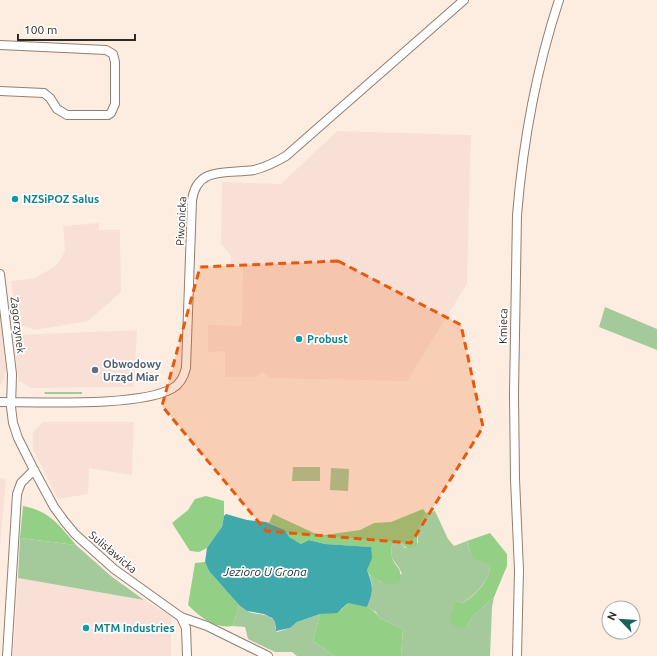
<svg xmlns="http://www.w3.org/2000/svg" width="657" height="656" font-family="Ubuntu,sans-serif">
<rect width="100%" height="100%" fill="#fdede0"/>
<!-- industrial -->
<g fill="#f9e0d6">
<path d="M337 131 471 135 467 284 407 381 271 378 262 372 256 377H225V351L208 352V325L242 326 243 265 231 264V256L221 244 222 182 281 184Z"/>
<path d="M99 223V230H120L121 292 88 321 35 330 24 326 14 331 10 301 13 295 11 281 35 278 56 266 65 252 63 226Z"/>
<path d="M0 315 6 367 4 380 0 386Z"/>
<path d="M137 330 134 387 31 388 19 381 14 345 16 335Z"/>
<path d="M43 422H134L132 475 89 468 88 494 58 499 33 449V432Z"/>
<path d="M0 478 6 479 0 548Z"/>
<path d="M18 578 144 600 171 616V656H13Z"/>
</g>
<!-- green -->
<g fill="#a4c99b">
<path d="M605 307 657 329V350L599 327Z"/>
<path d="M44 392H82V394H45Z"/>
<path d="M293 467H320V481H292Z"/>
<path d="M331 468 349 469 348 491 330 490Z"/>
<path d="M435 511 448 539 454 546 467 541C472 564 475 553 490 564 491 579 475 596 462 603L456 601 467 626 473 616 494 597 492 607 490 656H401L403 629 379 618 376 612 367 607C372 596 374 586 369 575L381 582 402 574C397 560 389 563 392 545L400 542 405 548 418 543V528L426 513Z"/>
<path d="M20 538 76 545 111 576 144 600 18 578Z"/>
<path d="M239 605C242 606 244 609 247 611 257 616 267 611 275 622V628L277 632 290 628 297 622 320 614 313 641 335 656H297L292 652H275L252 641 248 639 245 627 233 626Z"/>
</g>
<!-- forest -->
<g fill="#93cf85">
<path d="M206 496 224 501V516L222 527 219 532 207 548 199 552 190 551 172 523 188 510 195 499Z"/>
<path d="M23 506C50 511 60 526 76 545L20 538Z"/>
<path d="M423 509 426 513 418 528 417 546C409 549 406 549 400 542L392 545C388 568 404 563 400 581L395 585C385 584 358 576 370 562V547L325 544 309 540 301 544 288 537 285 530 269 523 273 514 316 534 325 535 360 530 374 523 391 522Z"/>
<path d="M490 533 507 554V566L494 597 473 616 467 626 458 628 449 622 456 601 462 603C475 597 491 579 490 564L473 558 470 552 467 541Z"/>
<path d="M205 562 209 571 239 605 233 626C215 629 201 618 188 605L195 563Z"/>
<path d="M348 603C361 604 374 607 379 618L403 629 401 656H335L313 641 320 614 341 610Z"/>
</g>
<!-- water -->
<path fill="#40a9ac" d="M226 514 247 520 266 522 285 530 289 537 301 544 309 540 325 544 371 547 372 558 367 570C373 586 374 591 367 607L348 603 337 613 320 614 297 622 290 628 276 631 275 622 272 618 264 614 247 611 239 605 209 571 205 562 207 548 222 527 224 516Z"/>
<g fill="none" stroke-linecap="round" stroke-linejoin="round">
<defs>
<g id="street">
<path d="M0 45 106 50 113 54 115 62V104L111 113 108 115H67L57 109 50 98 44 93 0 91"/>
<path d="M0 274 12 374 11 407 13 423 18 438 34 470 54 507 65 522 75 534 114 569 181 617 207 626 268 656"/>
<path d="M0 402C39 402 142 407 173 388 180 384 184 376 186 368L192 201C196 165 229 174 254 170 266 167 276 162 286 156L464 0"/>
<path d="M181 617 186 628 187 656"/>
<path d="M7 656 17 494 21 483 34 470"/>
<path d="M517 656 519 570 515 479 514 394 517 215C523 142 536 70 559 0"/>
</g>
</defs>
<!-- street casing -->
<use href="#street" stroke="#917f71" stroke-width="10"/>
<!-- street -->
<use href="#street" stroke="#fff" stroke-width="8"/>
</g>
<!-- marked area -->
<path fill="#e8590c" fill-opacity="0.2" stroke="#e8590c" stroke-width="3" stroke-dasharray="8 5" stroke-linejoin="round" d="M338 261 461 325 483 427 411 543 266 531 162 406 200 267Z"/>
<!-- markers -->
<g fill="#0f9aa8" stroke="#fff" stroke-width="1.5">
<circle cx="15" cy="199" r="4"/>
<circle cx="299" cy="339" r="4"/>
<circle cx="86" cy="628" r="4"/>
</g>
<circle fill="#5c6f8a" stroke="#fff" stroke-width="1.5" cx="95" cy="370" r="4"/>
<g text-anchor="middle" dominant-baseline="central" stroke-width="3.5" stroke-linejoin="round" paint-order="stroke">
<!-- culture labels -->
<g font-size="11" font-weight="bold" fill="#0d838f" stroke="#fff" text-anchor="start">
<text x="23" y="199">NZSiPOZ Salus</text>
<text x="307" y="339">Probust</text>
<text x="94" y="628">MTM Industries</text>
</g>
<!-- street labels -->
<g font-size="11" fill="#312a24" stroke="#fff">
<text transform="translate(181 221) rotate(-87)">Piwonicka</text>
<text transform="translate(18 325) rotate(83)">Zagorzynek</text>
<text transform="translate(503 326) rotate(-89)">Kmieca</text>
<text transform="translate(113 552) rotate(40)">Sulisławicka</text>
</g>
<!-- service labels -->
<g font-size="11" font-weight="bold" fill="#4e5e75" stroke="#fff" text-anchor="start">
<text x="103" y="364">Obwodowy<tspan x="103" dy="13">Urząd Miar</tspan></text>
</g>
<!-- water labels -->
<g font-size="12" font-style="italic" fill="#183030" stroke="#fff">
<text x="265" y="571">Jezioro U Grona</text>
</g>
</g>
<!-- north arrow -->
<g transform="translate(621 620) rotate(295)"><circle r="19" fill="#ffffff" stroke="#adaaa7"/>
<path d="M0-3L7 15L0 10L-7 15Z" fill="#1c6357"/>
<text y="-6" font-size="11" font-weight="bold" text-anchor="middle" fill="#312a24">N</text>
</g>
<!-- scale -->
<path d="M18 34v6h117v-6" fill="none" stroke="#312a24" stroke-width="2"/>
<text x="24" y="34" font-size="12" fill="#312a24" stroke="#ffffff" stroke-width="3" paint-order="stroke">100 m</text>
</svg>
